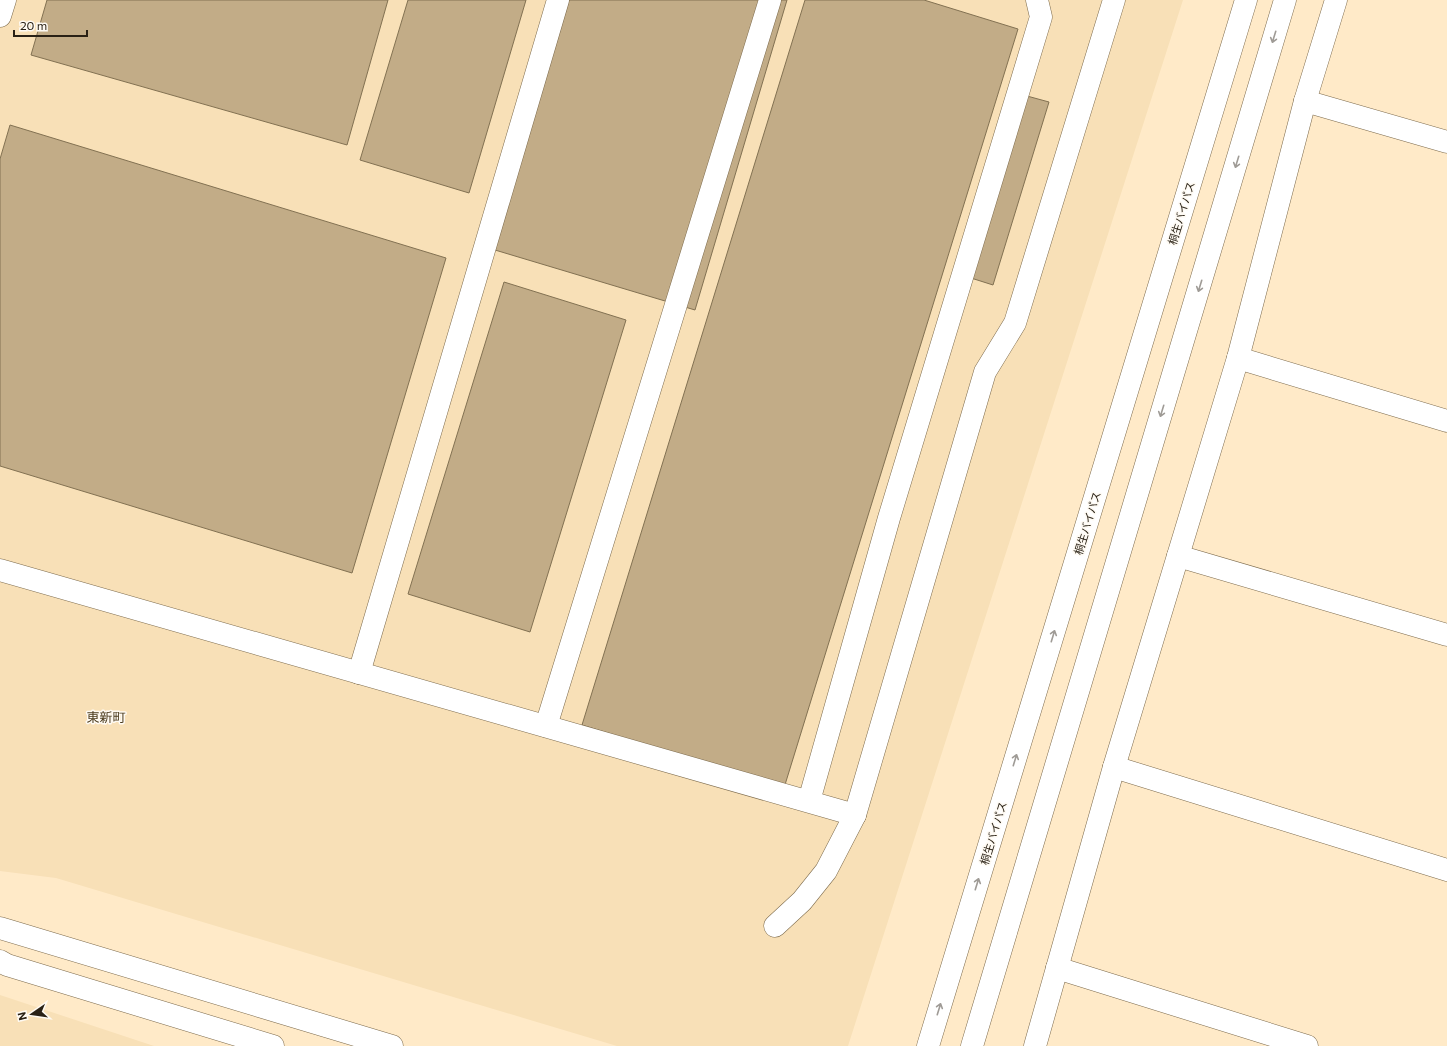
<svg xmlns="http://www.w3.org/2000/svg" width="1447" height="1046" font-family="Commissioner,'Noto Sans JP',sans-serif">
<rect width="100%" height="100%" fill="#ffeac8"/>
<!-- built -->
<g fill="#f8e0b7">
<path d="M0 0H1183L848 1046H617L56 878 0 871Z"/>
<path d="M0 995 154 1046H0Z"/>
</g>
<!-- building -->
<g fill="#c2ac87" stroke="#827152">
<path d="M47 0H388L347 145 31 55Z"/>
<path d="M408 0H526L469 193 360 160Z"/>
<path d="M569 0H787L695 310 495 250Z"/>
<path d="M805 0H924L1018 29 784 788 582 725Z"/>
<path d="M1027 96 1049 102 993 285 971 278Z"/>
<path d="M10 125 446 258 352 573 0 466V159Z"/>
<path d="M504 282 626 320 530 632 408 594Z"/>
</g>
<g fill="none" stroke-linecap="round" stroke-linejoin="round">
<defs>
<g id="minor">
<path d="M0 16 5 0"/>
<path d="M1305 101 1447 142"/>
<path d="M1238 358 1447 421"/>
<path d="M1178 556 1447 635"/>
<path d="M0 570 855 815"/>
<path d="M359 673 558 0"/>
<path d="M546 726 770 0"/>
<path d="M1114 767 1447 870"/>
<path d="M809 801 889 518 1041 17 1037 0"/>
<path d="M775 926 802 901 826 871 855 815 985 372 1015 323 1114 0"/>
<path d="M0 928 392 1046"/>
<path d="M0 961 7 965 273 1046"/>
<path d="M1057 968 1307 1046"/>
<path d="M1035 1046 1114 767 1238 358 1305 101 1336 0"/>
</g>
<g id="highway">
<path d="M928 1046 1246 0"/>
<path d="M972 1046 1285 0"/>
</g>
</defs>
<!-- minor casing -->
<use href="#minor" stroke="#7d6b4d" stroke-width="23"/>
<!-- highway casing -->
<use href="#highway" stroke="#7d6b4d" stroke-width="23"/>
<!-- minor -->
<use href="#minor" stroke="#fff" stroke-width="22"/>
<!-- highway -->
<use href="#highway" stroke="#fff" stroke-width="22"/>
</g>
<!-- one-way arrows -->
<defs><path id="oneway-shaft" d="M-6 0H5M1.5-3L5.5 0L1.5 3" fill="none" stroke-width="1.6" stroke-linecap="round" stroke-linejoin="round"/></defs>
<g stroke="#9f9b96">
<use href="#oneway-shaft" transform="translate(1274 37) rotate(107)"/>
<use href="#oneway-shaft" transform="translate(1237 162) rotate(107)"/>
<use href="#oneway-shaft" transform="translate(1200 286) rotate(107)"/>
<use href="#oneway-shaft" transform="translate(1162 411) rotate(107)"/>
<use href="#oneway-shaft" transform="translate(1053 636) rotate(-73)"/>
<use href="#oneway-shaft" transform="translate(1015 760) rotate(-73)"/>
<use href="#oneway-shaft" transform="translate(977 884) rotate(-73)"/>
<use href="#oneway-shaft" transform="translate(939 1009) rotate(-73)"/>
</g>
<g text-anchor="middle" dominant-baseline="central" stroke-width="3" stroke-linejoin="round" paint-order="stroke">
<!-- street labels -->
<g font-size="11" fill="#292115" stroke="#fefaf3">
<text transform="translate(1181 213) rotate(-73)">桐生バイパス</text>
<text transform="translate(1087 523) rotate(-73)">桐生バイパス</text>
<text transform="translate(993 833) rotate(-73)">桐生バイパス</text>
</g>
<!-- quarter labels -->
<g font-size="13" fill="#4b3b1d" stroke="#fefaf3">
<text x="106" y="717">東新町</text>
</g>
</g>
<!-- north arrow -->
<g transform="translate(32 1014) rotate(257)" stroke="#fefaf3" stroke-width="3" paint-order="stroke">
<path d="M0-3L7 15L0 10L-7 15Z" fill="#292115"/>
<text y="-6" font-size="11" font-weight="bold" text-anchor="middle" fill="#292115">N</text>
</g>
<!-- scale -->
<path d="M14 30v6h73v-6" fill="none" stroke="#292115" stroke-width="2"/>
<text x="20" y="30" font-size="12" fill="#292115" stroke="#fefaf3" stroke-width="3" paint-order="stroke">20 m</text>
</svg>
